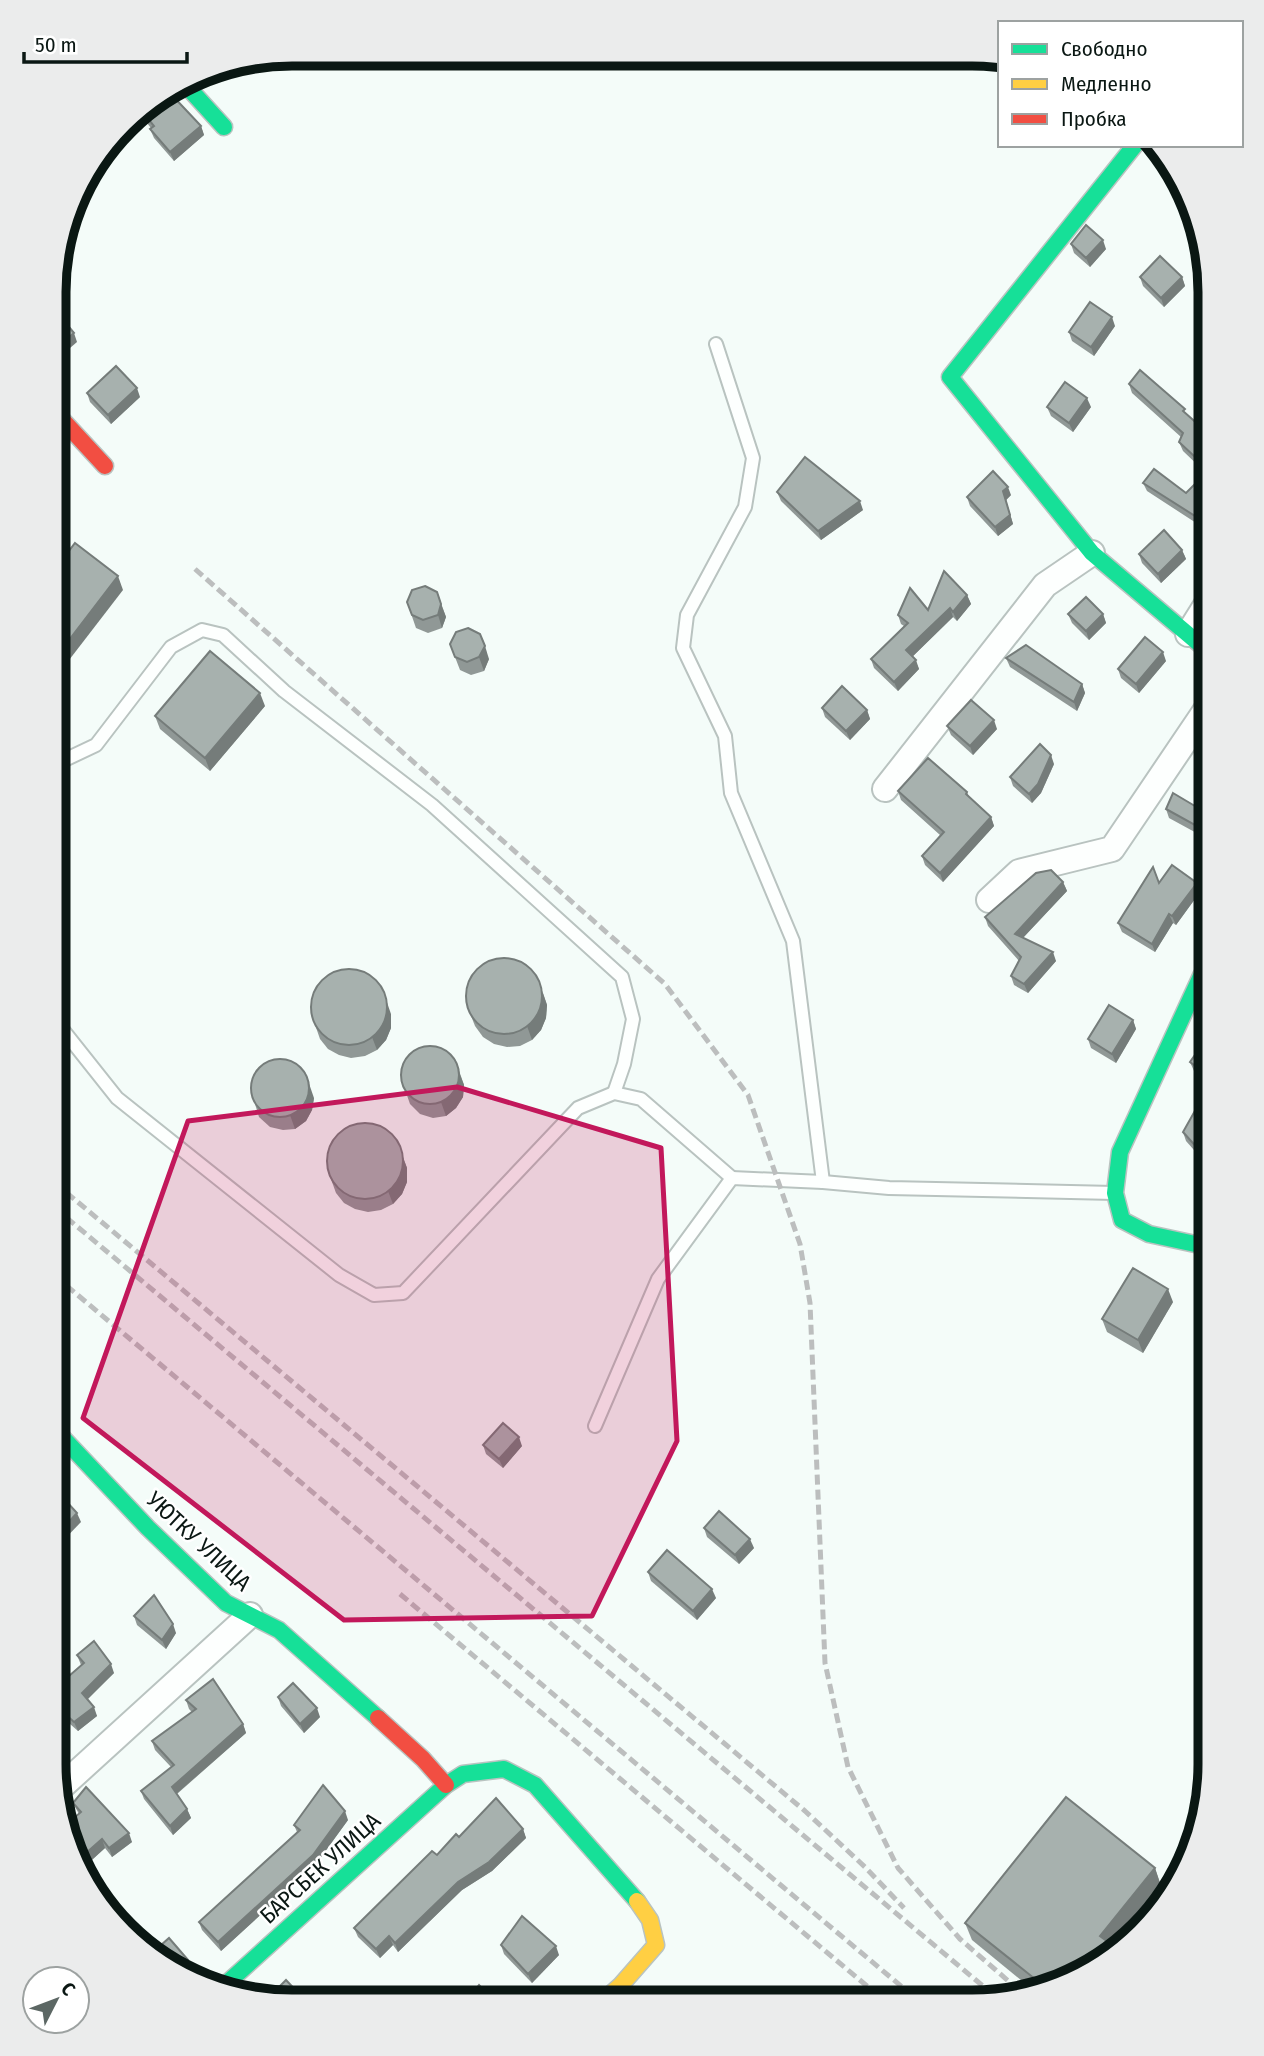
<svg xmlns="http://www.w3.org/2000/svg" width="1264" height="2056" font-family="'Fira Sans Condensed',sans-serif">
<rect width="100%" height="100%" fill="#f4fcf9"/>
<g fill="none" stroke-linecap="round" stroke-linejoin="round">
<defs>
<g id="lane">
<path d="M716 344 753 458 745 507 687 615 683 648 725 736 731 793 793 941 823 1182"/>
<path d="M56 764 96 745 171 647 202 630 223 635 284 691 432 805 622 977 633 1019 624 1064 614 1093"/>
<path d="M55 1020 117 1098 339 1275 374 1295 403 1293 578 1108 614 1093 641 1099 732 1178"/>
<path d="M595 1426 658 1279 732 1178 823 1182 889 1188 1114 1193"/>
</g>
<g id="street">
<path d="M1188 634 1210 599"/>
<path d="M885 789 1045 585 1092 553"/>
<path d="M989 900 1019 872 1112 849 1210 704"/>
<path d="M59 1789 250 1615"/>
</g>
<g id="fast">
<path d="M184 83 224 127"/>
<path d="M1135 145 950 377 1092 553 1210 653"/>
<path d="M1209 1247 1149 1234 1122 1220 1115 1193 1120 1152 1201 976 1210 962"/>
<path d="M55 1433 63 1438 148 1528 226 1603 279 1630 378 1718"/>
<path d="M225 1985 446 1785 463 1774 504 1769 535 1785 637 1901"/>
</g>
<path id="slow" d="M603 2001 621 1985 656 1945 650 1920 637 1901"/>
<g id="jam">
<path d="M56 413 105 466"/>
<path d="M378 1718 423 1759 446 1785"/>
</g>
</defs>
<!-- lane casing -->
<use href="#lane" stroke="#b9c3c0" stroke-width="16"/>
<!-- street casing -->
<use href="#street" stroke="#b9c3c0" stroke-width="28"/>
<!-- fast casing -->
<use href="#fast" stroke="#b9c3c0" stroke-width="19"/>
<!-- slow casing -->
<use href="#slow" stroke="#b9c3c0" stroke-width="19"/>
<!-- jam casing -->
<use href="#jam" stroke="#b9c3c0" stroke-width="19"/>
<!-- lane -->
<use href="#lane" stroke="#fdfffe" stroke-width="12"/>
<!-- street -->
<use href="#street" stroke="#fdfffe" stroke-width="24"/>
<!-- fast -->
<use href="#fast" stroke="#16e098" stroke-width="16"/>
<!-- slow -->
<use href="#slow" stroke="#ffcf43" stroke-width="16"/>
<!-- jam -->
<use href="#jam" stroke="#f24e42" stroke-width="16"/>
<!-- rail -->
<g stroke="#bcbebe" stroke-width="5" stroke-dasharray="10 5" stroke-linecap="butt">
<path d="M195 569 665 984 748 1095 800 1244 810 1303 825 1663 848 1767 898 1868 960 1939 1021 1992"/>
<path d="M55 1183 805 1811 865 1867 904 1908"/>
<path d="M55 1208 996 1997"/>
<path d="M55 1276 920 2002"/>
<path d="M400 1594 886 2002"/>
</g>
</g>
<!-- wall -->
<g fill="#909896">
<path d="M169 92 201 126 204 135 174 161 154 138 150 129 151 128 138 112Z"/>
<path d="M1071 244 1106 249 1090 267 1074 253Z"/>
<path d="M1140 277H1182L1185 286 1164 307 1143 286Z"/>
<path d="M1115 326 1094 356 1072 341 1069 332Z"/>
<path d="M1129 384 1187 414 1210 435V532L1147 491 1143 483 1186 493 1206 473 1183 451 1179 442 1181 437 1132 393Z"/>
<path d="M87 393 140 397 111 424 90 402Z"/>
<path d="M1047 407H1091L1073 432 1051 416Z"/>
<path d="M777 492 863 510 821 540 781 501Z"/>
<path d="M1011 495 1006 500 1013 524 998 536 970 506 967 497Z"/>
<path d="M1182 550 1186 559 1161 583 1142 563 1139 554Z"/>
<path d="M437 592 446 617 442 628 428 633 416 628 407 602Z"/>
<path d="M967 595 971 604 957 621 953 617 913 656 919 669 898 691 874 668 871 659 904 626 901 624 898 615 928 610Z"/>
<path d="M1068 614H1103L1106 623 1089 640 1072 623Z"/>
<path d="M450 644 489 659 484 671 471 675 460 670Z"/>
<path d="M1006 658 1082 684 1085 693 1077 711 1010 667Z"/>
<path d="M1166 661 1139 693 1121 678 1118 669Z"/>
<path d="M265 706 210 771 160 729 155 716Z"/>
<path d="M822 708 867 710 870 719 850 740 825 717Z"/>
<path d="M947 726 997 729 973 755 951 735Z"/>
<path d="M1054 764 1041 793 1032 803 1013 786 1010 777Z"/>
<path d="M898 791 967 792 969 797 991 817 994 826 943 882 925 865 922 856 940 835 901 800Z"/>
<path d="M1166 809 1210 815V849L1205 845 1202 836 1169 818Z"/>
<path d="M1063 882 1067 891 1023 938 1056 961 1028 993 1014 985 1011 976 1019 961 988 926 985 917Z"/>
<path d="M1159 883H1197L1200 892 1176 925 1173 923 1155 952 1122 932 1118 923Z"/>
<path d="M543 993 547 1005 546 1018 541 1030 532 1040 520 1046 507 1047 494 1044 483 1037 475 1026 470 1013Z"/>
<path d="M311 1013 391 1014V1028L386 1040 377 1050 365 1056 351 1058 339 1055 328 1049 320 1039Z"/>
<path d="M1133 1020 1136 1029 1116 1063 1091 1048 1088 1039Z"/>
<path d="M1209 1035V1082L1194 1071 1190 1062Z"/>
<path d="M455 1059 464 1085 463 1097 456 1108 446 1116 433 1118 420 1114 410 1104 401 1078Z"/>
<path d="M314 1098 312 1110 306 1121 295 1129 283 1130 270 1127 259 1117 255 1104Z"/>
<path d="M1209 1118V1167L1186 1141 1183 1132Z"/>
<path d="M398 1143 407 1168V1182L402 1194 393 1204 381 1210 368 1212 355 1209 344 1203 336 1193 327 1168Z"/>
<path d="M1173 1302 1143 1353 1107 1332 1102 1319Z"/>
<path d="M483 1445 522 1446 503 1468 486 1454Z"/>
<path d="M704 1528 754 1548 739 1564 707 1537Z"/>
<path d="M648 1572 716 1598 697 1620 651 1581Z"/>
<path d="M134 1616 176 1633 166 1649 137 1625Z"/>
<path d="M77 1655 114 1673 87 1699 97 1716 78 1731 54 1710V1689L81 1665Z"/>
<path d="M278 1697 320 1717 304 1733 281 1706Z"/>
<path d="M186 1700 243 1724 246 1733 177 1794 187 1809 191 1818 173 1835 144 1799 141 1791 171 1767 155 1750 152 1741 192 1712 189 1709Z"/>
<path d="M73 1803 132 1842 112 1857 105 1848 83 1868 72 1854 79 1814Z"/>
<path d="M348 1820 316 1864 221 1951 202 1930 199 1922 297 1832 294 1825Z"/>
<path d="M523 1829 526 1838 492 1871 462 1890 398 1952 393 1945 380 1958 358 1937 354 1928 459 1837Z"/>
<path d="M1155 1868 1161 1886 1114 1944 1062 1984 1033 1990 972 1940 965 1923Z"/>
<path d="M501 1945 559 1955 532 1983 504 1954Z"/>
</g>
<!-- shaded-wall -->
<g fill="#757c7a">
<path d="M201 126 204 135 174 161 170 152Z"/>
<path d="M1103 240 1106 249 1090 267 1086 258Z"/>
<path d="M1182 277 1185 286 1164 307 1161 298Z"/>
<path d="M1112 317 1115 326 1094 356 1091 347Z"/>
<path d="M74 333 77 342 56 360V348Z"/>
<path d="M137 388 140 397 111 424 108 415Z"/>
<path d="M1087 398 1091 407 1073 432 1069 423Z"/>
<path d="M1008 487 1011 495 1006 500 1013 524 998 536 995 527 1003 491Z"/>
<path d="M860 501 863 510 821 540 818 531Z"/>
<path d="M1210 520 1209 532 1206 523Z"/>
<path d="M1182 550 1186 559 1161 583 1158 574Z"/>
<path d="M118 576 123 590 56 677V657Z"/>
<path d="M967 595 971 604 957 621 953 612Z"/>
<path d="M441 604 446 617 442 628 438 615Z"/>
<path d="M950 608 953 617 910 659 906 650Z"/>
<path d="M1103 614 1106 623 1089 640 1086 631Z"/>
<path d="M485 646 489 659 484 671 479 657Z"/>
<path d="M1163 652 1166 661 1139 693 1136 684Z"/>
<path d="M916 660 919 669 898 691 894 682Z"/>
<path d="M1082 684 1085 693 1077 711 1074 702Z"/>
<path d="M260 693 265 706 210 771 205 758Z"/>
<path d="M867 710 870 719 850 740 846 731Z"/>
<path d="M994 720 997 729 973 755 970 746Z"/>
<path d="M1051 755 1054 764 1041 793 1032 803 1029 794Z"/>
<path d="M991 817 994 826 943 882 940 873Z"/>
<path d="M1063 882 1067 891 1018 943 1015 934Z"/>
<path d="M1197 883 1200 892 1176 925 1172 916Z"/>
<path d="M1169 914 1173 923 1155 952 1152 944Z"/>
<path d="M1053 952 1056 961 1028 993 1024 984Z"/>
<path d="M538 979 547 1005 546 1018 541 1030 532 1040 527 1026Z"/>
<path d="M382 988 391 1014V1028L386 1040 377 1050 372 1037Z"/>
<path d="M1133 1020 1136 1029 1116 1063 1112 1054Z"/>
<path d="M305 1072 314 1098 312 1110 306 1121 295 1129 290 1115Z"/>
<path d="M459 1072 464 1085 463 1097 456 1108 446 1116 441 1102Z"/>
<path d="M402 1155 407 1168V1182L402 1194 393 1204 388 1191Z"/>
<path d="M1168 1289 1173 1302 1143 1353 1138 1340Z"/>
<path d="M519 1437 522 1446 503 1468 499 1459Z"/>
<path d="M77 1513 81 1522 57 1547 55 1537Z"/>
<path d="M750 1539 754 1548 739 1564 735 1555Z"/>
<path d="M712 1589 716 1598 697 1620 693 1611Z"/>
<path d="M173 1624 176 1633 166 1649 162 1640Z"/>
<path d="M111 1664 114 1673 85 1702 82 1693Z"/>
<path d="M94 1707 97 1716 78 1731 74 1722Z"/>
<path d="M317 1708 320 1717 304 1733 300 1724Z"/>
<path d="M243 1724 246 1733 175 1795 172 1787Z"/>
<path d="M187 1809 191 1818 173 1835 170 1826Z"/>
<path d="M345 1811 348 1820 316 1864 221 1951 218 1942Z"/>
<path d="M523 1829 526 1838 492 1871 462 1890 398 1952 395 1943 458 1882Z"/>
<path d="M129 1833 132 1842 112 1857 109 1848Z"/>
<path d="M102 1839 105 1848 83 1868 77 1861Z"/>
<path d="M1155 1868 1161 1886 1114 1944 1106 1950 1100 1936Z"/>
<path d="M389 1936 393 1945 380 1958 376 1949Z"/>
<path d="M556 1946 559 1955 532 1983 528 1974Z"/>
<path d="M188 1960 191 1967 188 1969 181 1966Z"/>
</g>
<!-- building -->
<g fill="#a7b1ae" stroke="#757c7a" stroke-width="2">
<path d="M169 92 201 126 170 152 150 129 154 126 141 110Z"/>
<path d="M1086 225 1103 240 1086 258 1071 244Z"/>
<path d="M1160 256 1182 277 1161 298 1140 277Z"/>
<path d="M1090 302 1112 317 1091 347 1069 332Z"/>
<path d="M58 314 74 333 56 348V316Z"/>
<path d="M116 366 137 388 108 415 87 393Z"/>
<path d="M1140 370 1185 409 1183 411 1210 435V520L1206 523 1143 483 1154 469 1186 493 1209 470 1179 442 1183 433 1129 384Z"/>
<path d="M1065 382 1087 398 1069 423 1047 407Z"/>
<path d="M805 457 860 501 818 531 777 492Z"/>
<path d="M993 471 1008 487 1003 491 1010 515 995 527 967 497Z"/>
<path d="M1164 530 1182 550 1158 574 1139 554Z"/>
<path d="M75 543 118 576 56 657V568Z"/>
<path d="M944 571 967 595 953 612 950 608 906 650 916 660 894 682 871 659 908 623 898 615 910 588 928 610Z"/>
<path d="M425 586 437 592 441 604 438 615 423 620 412 615 407 602 412 590Z"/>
<path d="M1086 597 1103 614 1086 631 1068 614Z"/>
<path d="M468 628 480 634 485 646 479 657 467 662 455 657 450 644 456 632Z"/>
<path d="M1145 637 1163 652 1136 684 1118 669Z"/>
<path d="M1026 645 1082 684 1074 702 1006 658Z"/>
<path d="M210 651 260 693 205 758 155 716Z"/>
<path d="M842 686 867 710 846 731 822 708Z"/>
<path d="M971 700 994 720 970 746 947 726Z"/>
<path d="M1040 744 1051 755 1038 784 1029 794 1010 777Z"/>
<path d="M928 758 967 792 966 794 991 817 940 873 922 856 944 832 898 791Z"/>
<path d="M1173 793 1210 815V842L1202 836 1206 831 1166 809Z"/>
<path d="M1172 865 1197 883 1172 916 1169 914 1152 944 1118 923 1153 867 1159 883Z"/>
<path d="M1051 870 1063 882 1015 934 1053 952 1024 984 1011 976 1021 957 985 917 1036 873Z"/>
<circle cx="504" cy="996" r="38"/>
<circle cx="349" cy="1007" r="38"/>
<path d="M1109 1005 1133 1020 1112 1054 1088 1039Z"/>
<path d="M1209 1035V1076L1190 1062Z"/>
<circle cx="430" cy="1075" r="29"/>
<circle cx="280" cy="1088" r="29"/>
<path d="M1196 1109 1209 1118V1158L1208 1160 1183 1132Z"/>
<circle cx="365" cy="1161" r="38"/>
<path d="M1133 1268 1168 1289 1138 1340 1102 1319Z"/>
<path d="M503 1423 519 1437 499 1459 483 1445Z"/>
<path d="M55 1489 77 1513 55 1537Z"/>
<path d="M719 1511 750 1539 735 1555 704 1528Z"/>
<path d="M667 1550 712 1589 693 1611 648 1572Z"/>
<path d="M154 1595 173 1624 162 1640 134 1616Z"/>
<path d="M94 1641 111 1664 82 1693 94 1707 74 1722 54 1704V1689L84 1663 77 1655Z"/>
<path d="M213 1679 243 1724 172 1787 187 1809 170 1826 141 1791 174 1765 152 1741 196 1709 186 1700Z"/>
<path d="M293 1683 317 1708 300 1724 278 1697Z"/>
<path d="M323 1785 345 1811 313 1855 218 1942 199 1922 300 1830 294 1825Z"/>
<path d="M86 1787 129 1833 109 1848 102 1839 77 1861 72 1854 66 1825 81 1812 73 1803Z"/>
<path d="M1066 1797 1155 1868 1100 1936 1112 1945 1062 1984 1045 1987 965 1923Z"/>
<path d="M496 1798 523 1829 489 1862 458 1882 395 1943 389 1936 376 1949 354 1928 432 1851 437 1855 456 1834 459 1837Z"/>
<path d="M522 1916 556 1946 528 1974 501 1945Z"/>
<path d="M169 1938 188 1960 181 1966 151 1954Z"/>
<path d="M286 1980 304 1999 303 2000H276L271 1995Z"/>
<path d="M479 1985 492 2000H467Z"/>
</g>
<!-- marked area -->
<path fill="#c2185b" fill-opacity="0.2" stroke="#c2185b" stroke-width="5" stroke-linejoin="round" d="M457 1087 661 1148 677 1441 592 1616 344 1620 83 1418 188 1121Z"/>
<g text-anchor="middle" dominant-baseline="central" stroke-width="5" stroke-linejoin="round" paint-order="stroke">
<!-- street labels -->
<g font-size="23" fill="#0a1713" stroke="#fff">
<text transform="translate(199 1541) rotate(43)">УЮТКУ УЛИЦА</text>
<text transform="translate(320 1868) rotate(-42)">БАРСБЕК УЛИЦА</text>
</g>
</g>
<!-- crop -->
<path d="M0 0H1264V2056H0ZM292 66H972A226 226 0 0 1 1198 292V1764A226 226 0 0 1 972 1990H292A226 226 0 0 1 66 1764V292A226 226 0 0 1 292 66Z" fill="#ebecec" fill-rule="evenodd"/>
<path fill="none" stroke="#0a1713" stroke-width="9" d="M292 66H972A226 226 0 0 1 1198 292V1764A226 226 0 0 1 972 1990H292A226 226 0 0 1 66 1764V292A226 226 0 0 1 292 66Z"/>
<!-- legend -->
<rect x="998" y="21" width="245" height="126" fill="#ffffff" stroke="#9da2a1" stroke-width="2"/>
<rect x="1012" y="44" width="35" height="10" fill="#16e098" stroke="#9da2a1" stroke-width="2"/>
<text x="1061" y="56" font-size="21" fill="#0a1713">Свободно</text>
<rect x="1012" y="79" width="35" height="10" fill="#ffcf43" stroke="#9da2a1" stroke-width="2"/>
<text x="1061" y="91" font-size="21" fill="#0a1713">Медленно</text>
<rect x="1012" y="114" width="35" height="10" fill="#f24e42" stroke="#9da2a1" stroke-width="2"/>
<text x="1061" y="126" font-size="21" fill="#0a1713">Пробка</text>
<!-- north arrow -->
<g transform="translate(56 2000) rotate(48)"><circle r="33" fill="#ffffff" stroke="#9da2a1" stroke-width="2"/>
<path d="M0-5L12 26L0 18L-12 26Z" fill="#5c6764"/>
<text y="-10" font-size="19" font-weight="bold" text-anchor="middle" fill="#0a1713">С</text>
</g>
<!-- scale -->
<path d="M24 52v10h163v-10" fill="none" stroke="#0a1713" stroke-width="3.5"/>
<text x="35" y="52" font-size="21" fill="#0a1713" stroke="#ffffff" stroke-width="5" paint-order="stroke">50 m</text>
</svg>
